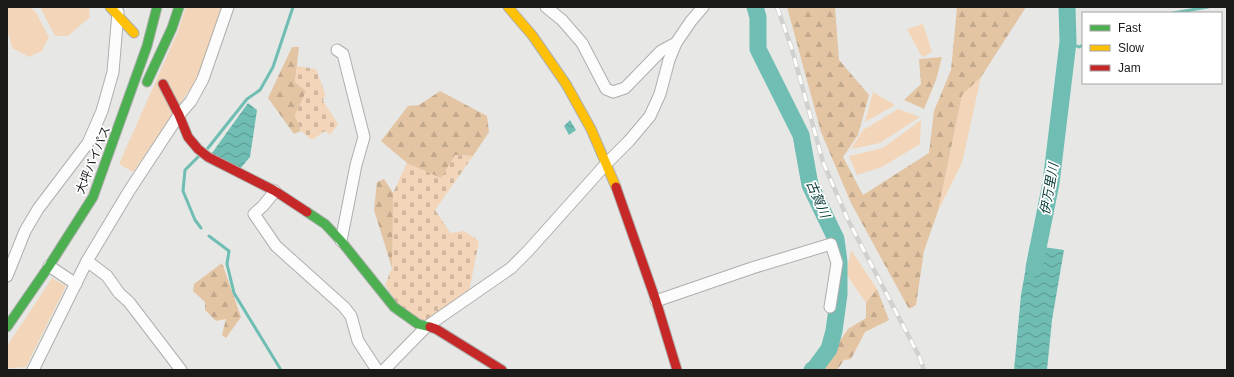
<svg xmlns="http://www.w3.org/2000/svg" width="1234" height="377" font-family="Arial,'Noto Sans JP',sans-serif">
<defs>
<pattern id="forest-firs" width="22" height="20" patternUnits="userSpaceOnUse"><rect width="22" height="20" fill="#e3c4a3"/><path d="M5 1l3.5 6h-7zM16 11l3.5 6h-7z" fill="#c2a88c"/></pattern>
<pattern id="cemetery-stones" width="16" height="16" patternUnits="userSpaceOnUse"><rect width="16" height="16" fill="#f3d6b9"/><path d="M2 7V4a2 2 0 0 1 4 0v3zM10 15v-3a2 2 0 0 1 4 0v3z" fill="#d0b79e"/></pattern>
<pattern id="water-waves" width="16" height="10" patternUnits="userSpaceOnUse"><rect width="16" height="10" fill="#6fbdb3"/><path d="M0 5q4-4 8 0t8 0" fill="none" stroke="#5a9991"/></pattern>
</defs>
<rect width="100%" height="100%" fill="#e7e8e5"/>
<!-- green -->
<g fill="#f3d6b9">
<path d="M7 7H29L35 11 49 37 42 51 29 57 12 48 7 28Z"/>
<path d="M40 7H89L90 17 68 36H55Z"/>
<path d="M186 7H224L195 82 133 172 119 164 178 31Z"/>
<path d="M923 24 932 52 922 57 907 29Z"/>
<path d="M981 77 962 163 938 211 962 95Z"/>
<path d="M873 92 895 105 865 122Z"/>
<path d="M898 109 920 117 880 143 851 149 863 130Z"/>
<path d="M921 120 920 144 882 167 857 175 849 156 883 148Z"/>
<path d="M851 250 877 289 866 303 846 274Z"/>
<path d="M52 278 66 286 26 367 9 368V370H7V346Z"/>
</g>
<!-- forest -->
<g fill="url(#forest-firs)">
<path d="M787 7H835L839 60 869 95 858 135 843 157 863 195 929 153 934 111 951 70 957 7H1026L981 77 962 95 938 211 924 251 916 305 909 309 851 203 821 132Z"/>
<path d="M292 47H299L295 82 307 91 295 115 301 131 294 134 268 98Z"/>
<path d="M942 57 936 80 924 109 904 100 921 84 919 59Z"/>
<path d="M440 91 487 116 489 132 473 156 455 155 435 210 450 233 392 268 374 210 377 182 384 179 393 193 412 186 407 163 381 141 408 106 419 105Z"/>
<path d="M222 263 241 317 226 338 222 335 226 319 216 321 205 310V302L193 291 194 284Z"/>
<path d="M877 289 889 320 865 332 851 359 844 360 837 370H817L822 366 848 329 866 318V303Z"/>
</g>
<!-- cemetery -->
<g fill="url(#cemetery-stones)">
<path d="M297 66 316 69 325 93 323 101 338 124 330 135 325 131 312 140 301 131 295 115 306 91 295 82Z"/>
<path d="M455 155 473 156 435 210 450 233 464 231 479 241 469 292 423 322 401 308 385 285 392 268 393 193 407 163 441 178Z"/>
</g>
<!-- water -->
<g fill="url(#water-waves)">
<path d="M248 103 257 110 250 157 240 169 212 153Z"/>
<path d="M570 120 576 130 569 135 564 126Z"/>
<path d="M1030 245 1064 250 1052 320 1047 370H1014L1021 295Z"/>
</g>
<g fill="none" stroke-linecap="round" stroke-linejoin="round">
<!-- stream -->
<g stroke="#6fbdb3" stroke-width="3">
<path d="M1173 13 1208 7"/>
<path d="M1068 42 1079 47 1083 45"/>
<path d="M208 148 247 99 260 90 273 67 293 7"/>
<path d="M199 156 185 170 183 191 195 220 201 228"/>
<path d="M209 236 229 251 227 264 234 293 281 370"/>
</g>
<!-- river -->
<g stroke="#6fbdb3" stroke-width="17">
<path d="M755 7 758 17V49L801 135 810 185 836 239 839 262V294L834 331 829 349 815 368 812 370"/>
<path d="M1034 268 1051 183 1068 42 1067 7"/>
</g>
<defs>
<g id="street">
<path d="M546 7 562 20 582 43 606 89 613 92 625 88 661 51 676 43"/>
<path d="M337 50 343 54 364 137 356 165 341 241"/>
<path d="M275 191 263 206 254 214 276 246 344 307 351 316 358 341 377 370"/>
<path d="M87 261 107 276 119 293 129 302 181 370"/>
<path d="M49 266 76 284"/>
<path d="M7 276 25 231 38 209 88 143 102 111 113 72 118 12"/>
<path d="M656 301 752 268 831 244 837 263 830 307"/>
<path d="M33 370 87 261 129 191 179 115 191 101 203 79 228 7"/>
<path d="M384 370 426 327 511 268 528 251 606 164 629 141 650 116 660 94 669 60 676 43 691 21 703 7"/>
</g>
<g id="fast">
<path d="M147 82 172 28 179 7"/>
<path d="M307 212 325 224 341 241 394 307 418 324 430 327"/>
<path d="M7 327 49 266 93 197 147 46 157 7"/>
</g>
<g id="slow">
<path d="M110 7 134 33"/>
<path d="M508 7 532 35 566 84 591 129 616 187"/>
</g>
<g id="jam">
<path d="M163 84 179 115 188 137 198 149 208 157 275 191 307 212"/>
<path d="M616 187 656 301 677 370"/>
<path d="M430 327 436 329 502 370"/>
</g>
</defs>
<!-- street casing -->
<use href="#street" stroke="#aeafad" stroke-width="13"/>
<!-- fast casing -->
<use href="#fast" stroke="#aeafad" stroke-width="11"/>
<!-- slow casing -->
<use href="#slow" stroke="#aeafad" stroke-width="11"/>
<!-- jam casing -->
<use href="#jam" stroke="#aeafad" stroke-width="11"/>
<!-- street -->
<use href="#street" stroke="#fbfcfb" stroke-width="11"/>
<!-- fast -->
<use href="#fast" stroke="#4caf50" stroke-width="9"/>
<!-- slow -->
<use href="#slow" stroke="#ffc107" stroke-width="9"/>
<!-- jam -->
<use href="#jam" stroke="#c62828" stroke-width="9"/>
<defs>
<path id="rail" d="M777 7 791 46 823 162 848 220 919 356 924 370"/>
</defs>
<!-- rail casing -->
<use href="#rail" stroke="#d1d1d0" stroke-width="4.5"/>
<!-- rail -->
<use href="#rail" stroke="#fff" stroke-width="3" stroke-dasharray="9" stroke-linecap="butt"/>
</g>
<g text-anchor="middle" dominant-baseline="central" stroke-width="3.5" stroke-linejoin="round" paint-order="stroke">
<!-- street labels -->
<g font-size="12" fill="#1b1c1a" stroke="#fff">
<text transform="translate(93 160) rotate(-68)">大坪バイパス</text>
</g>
<!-- water labels -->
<g font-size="13" font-style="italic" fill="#023732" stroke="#fff">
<text transform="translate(1049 189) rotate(-80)">伊万里川</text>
<text transform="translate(818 199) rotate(67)">古賀川</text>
</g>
</g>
<!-- border -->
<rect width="1234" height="377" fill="none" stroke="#1b1c1a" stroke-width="16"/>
<!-- legend -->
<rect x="1082" y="12" width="140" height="72" fill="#ffffff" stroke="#a4a4a3"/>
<rect x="1090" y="25" width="20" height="6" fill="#4caf50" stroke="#a4a4a3"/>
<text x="1118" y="32" font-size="12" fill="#1b1c1a">Fast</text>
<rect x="1090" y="45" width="20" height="6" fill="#ffc107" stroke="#a4a4a3"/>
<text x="1118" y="52" font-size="12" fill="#1b1c1a">Slow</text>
<rect x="1090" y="65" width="20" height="6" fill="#c62828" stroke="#a4a4a3"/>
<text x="1118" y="72" font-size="12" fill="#1b1c1a">Jam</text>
</svg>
